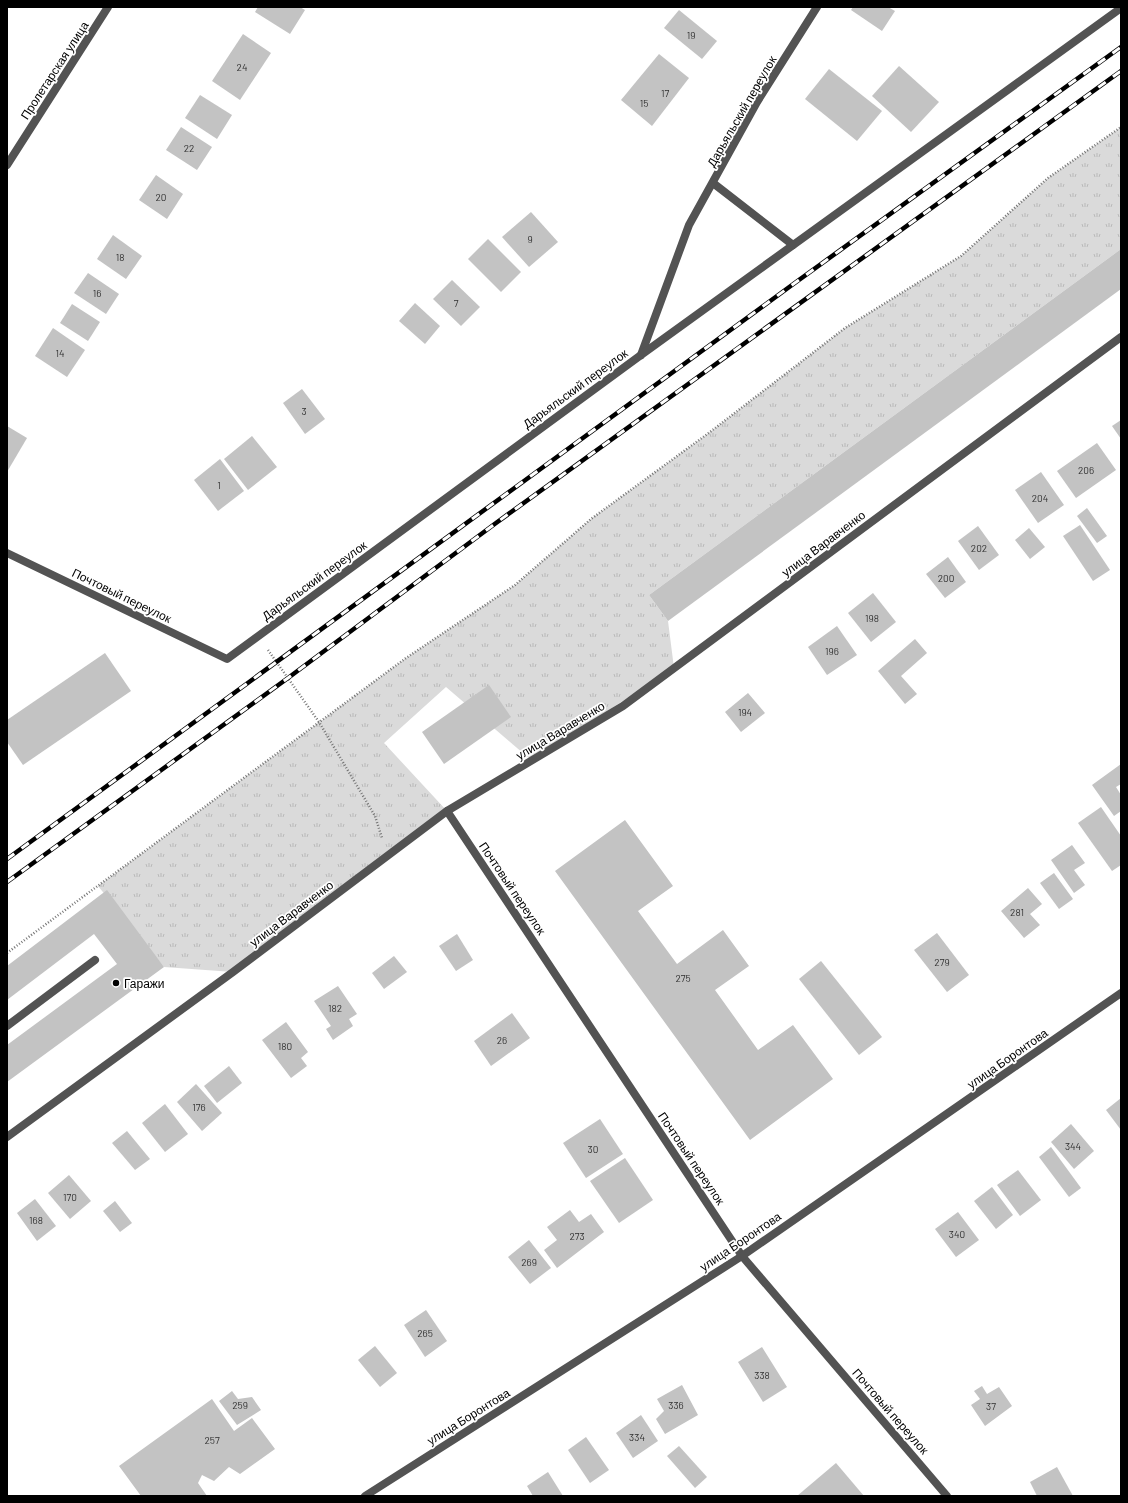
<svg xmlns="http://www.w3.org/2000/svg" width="1128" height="1503" font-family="Barlow,sans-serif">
<defs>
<pattern id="grass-tufts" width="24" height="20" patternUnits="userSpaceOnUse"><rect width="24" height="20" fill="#dadada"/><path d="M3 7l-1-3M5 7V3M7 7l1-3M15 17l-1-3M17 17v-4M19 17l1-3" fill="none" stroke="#b9b9b9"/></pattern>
</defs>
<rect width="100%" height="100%" fill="#fff"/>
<!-- grass -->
<path fill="url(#grass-tufts)" d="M1121 127V249L649 595 668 621 674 668 531 760 446 687 384 743 447 811 233 972 164 967 98 886 406 658 515 585 591 519 710 432 845 328 961 256 1048 178Z"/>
<!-- building -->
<g fill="#c3c3c3">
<path d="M258 7H300L305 10 290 34 255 12Z"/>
<path d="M853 7H888L895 11 882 31 851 10Z"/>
<path d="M679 10 717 41 702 59 664 28Z"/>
<path d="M243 34 271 53 240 100 212 81Z"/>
<path d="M659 54 689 78 652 126 621 100Z"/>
<path d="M899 66 939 102 911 132 872 96Z"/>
<path d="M829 69 882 111 857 141 805 99Z"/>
<path d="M200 95 232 115 217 139 185 118Z"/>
<path d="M181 127 212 147 197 170 166 150Z"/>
<path d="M156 175 183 194 167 219 139 200Z"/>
<path d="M531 212 558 242 529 267 502 237Z"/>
<path d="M113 235 142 256 126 279 97 259Z"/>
<path d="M488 239 521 272 501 292 468 259Z"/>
<path d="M1121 249V289L668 621 649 595Z"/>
<path d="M88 273 119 294 106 314 74 293Z"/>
<path d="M452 280 480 307 461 326 433 299Z"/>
<path d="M415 303 440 326 425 344 399 321Z"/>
<path d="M72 304 100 322 88 341 60 323Z"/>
<path d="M53 328 85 350 67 377 35 356Z"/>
<path d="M302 389 325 419 305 434 283 403Z"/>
<path d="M1121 420V439L1112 426Z"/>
<path d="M7 426 27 438 7 472Z"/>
<path d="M252 436 277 467 248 490 224 459Z"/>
<path d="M1097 443 1116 470 1076 498 1057 471Z"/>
<path d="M220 459 244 491 218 511 194 480Z"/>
<path d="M1041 472 1064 505 1038 523 1015 490Z"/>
<path d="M1087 508 1107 536 1097 543 1077 516Z"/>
<path d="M1080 525 1110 570 1093 581 1063 536Z"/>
<path d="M978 526 999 555 979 570 958 541Z"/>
<path d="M1029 528 1045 547 1030 559 1015 540Z"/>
<path d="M948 557 966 582 945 598 926 574Z"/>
<path d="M873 593 896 622 871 642 848 613Z"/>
<path d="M837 626 857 655 827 675 808 647Z"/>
<path d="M915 639 927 653 901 676 917 694 905 704 878 671Z"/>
<path d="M105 653 131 691 23 765 7 742V720Z"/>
<path d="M489 685 511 717 444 764 422 732Z"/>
<path d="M748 693 765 713 741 732 725 712Z"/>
<path d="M1121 764V784L1116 787 1121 795V811L1114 816 1092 785Z"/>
<path d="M1101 807 1121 836V865L1112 871 1078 823Z"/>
<path d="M625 820 673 886 638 911 677 964 723 930 749 966 715 990 758 1050 793 1025 833 1079 750 1140 555 871Z"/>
<path d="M1072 845 1085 863 1074 870 1085 885 1074 893 1051 860Z"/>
<path d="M1054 873 1073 899 1059 909 1040 883Z"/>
<path d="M1028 888 1042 904 1030 914 1040 925 1024 938 1001 911Z"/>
<path d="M107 890 164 967 7 1082V1045L117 964 94 934 7 1000V966Z"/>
<path d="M937 933 969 975 947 992 914 950Z"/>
<path d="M457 934 473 960 456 971 439 946Z"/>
<path d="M394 956 407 972 384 989 372 973Z"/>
<path d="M821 961 882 1037 859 1055 799 979Z"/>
<path d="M338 986 357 1014 349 1019 353 1026 333 1040 326 1029 331 1026 314 1001Z"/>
<path d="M512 1013 530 1038 491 1066 474 1041Z"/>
<path d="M286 1022 308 1052 301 1058 307 1066 291 1078 262 1040Z"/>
<path d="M229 1066 242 1083 217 1103 204 1086Z"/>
<path d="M196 1084 222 1113 202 1131 177 1102Z"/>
<path d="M1121 1098V1130L1106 1110Z"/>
<path d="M165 1104 188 1134 165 1152 142 1123Z"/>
<path d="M600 1119 623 1154 586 1178 563 1143Z"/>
<path d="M1071 1124 1094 1151 1074 1169 1051 1142Z"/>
<path d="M127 1131 150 1159 135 1170 112 1143Z"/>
<path d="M1051 1147 1081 1188 1069 1197 1039 1157Z"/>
<path d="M625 1158 653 1200 619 1223 590 1181Z"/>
<path d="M1018 1170 1041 1200 1020 1216 997 1185Z"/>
<path d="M69 1175 91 1201 70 1219 48 1193Z"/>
<path d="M992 1187 1013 1215 996 1229 974 1201Z"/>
<path d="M35 1199 56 1226 37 1241 17 1213Z"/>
<path d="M115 1201 132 1223 120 1232 103 1211Z"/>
<path d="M570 1210 579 1222 591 1214 604 1232 557 1268 544 1250 557 1240 547 1227Z"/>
<path d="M958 1212 979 1240 956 1257 935 1229Z"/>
<path d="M529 1240 551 1268 530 1284 508 1257Z"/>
<path d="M426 1310 447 1341 425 1357 404 1325Z"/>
<path d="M375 1346 397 1373 380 1387 358 1360Z"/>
<path d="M762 1347 787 1387 763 1402 738 1362Z"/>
<path d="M682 1385 698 1415 665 1434 656 1419 664 1411 657 1399Z"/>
<path d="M982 1386 987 1394 999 1387 1012 1406 985 1426 971 1405 980 1399 974 1391Z"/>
<path d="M232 1391 238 1399 252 1397 261 1410 237 1425 219 1401Z"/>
<path d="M212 1399 234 1431 252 1418 275 1449 240 1474 229 1467 214 1481 202 1475 198 1483 207 1496H141L119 1466Z"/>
<path d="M641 1415 658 1441 633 1458 616 1433Z"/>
<path d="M586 1437 609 1470 590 1483 568 1450Z"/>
<path d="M679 1446 707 1477 695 1488 667 1456Z"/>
<path d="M836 1463 864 1496H797Z"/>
<path d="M1057 1467 1073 1496H1037L1030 1482Z"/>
<path d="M548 1472 563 1496H533L527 1486Z"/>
</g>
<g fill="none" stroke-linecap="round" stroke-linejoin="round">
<!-- path -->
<g stroke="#757575" stroke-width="2.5" stroke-dasharray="1 2" stroke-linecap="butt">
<path d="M268 650 319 722 375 816 382 838"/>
<path d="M7 953 406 658 515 585 591 519 710 432 845 328 961 256 1048 178 1121 127"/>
</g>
<!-- service -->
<g stroke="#535353" stroke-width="8">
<path d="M713 183 793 245"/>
<path d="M7 1026 95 960"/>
</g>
<!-- minor -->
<g stroke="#535353" stroke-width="8">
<path d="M641 355 689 225 757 102 817 7"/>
<path d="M7 553 227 659 641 355 1121 8"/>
<path d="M447 811 742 1256 947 1496"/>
<path d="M7 1137 233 972 447 811 623 706 1121 337"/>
<path d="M365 1496 742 1256 1121 993"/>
</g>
<!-- tertiary -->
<path stroke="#535353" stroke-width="8" d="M7 165 108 7"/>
<defs>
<g id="rail">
<path d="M7 859 792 285 1121 47"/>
<path d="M7 882 288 678 496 523 1121 71"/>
</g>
</defs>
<!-- rail casing -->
<use href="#rail" stroke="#000" stroke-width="4.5"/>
<!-- rail -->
<use href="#rail" stroke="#fff" stroke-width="3" stroke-dasharray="9" stroke-linecap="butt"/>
</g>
<!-- markers -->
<circle fill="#000" stroke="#fff" stroke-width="1.5" cx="116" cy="983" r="4"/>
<g text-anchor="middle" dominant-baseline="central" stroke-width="3.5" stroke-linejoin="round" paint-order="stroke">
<!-- number labels -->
<g font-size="10" fill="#313131">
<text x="691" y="35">19</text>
<text x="242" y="67">24</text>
<text x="665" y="93">17</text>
<text x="644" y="103">15</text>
<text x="189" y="148">22</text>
<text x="161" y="197">20</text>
<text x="530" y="239">9</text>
<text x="120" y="257">18</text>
<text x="97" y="293">16</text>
<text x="456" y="303">7</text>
<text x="60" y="353">14</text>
<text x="304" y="411">3</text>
<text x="1086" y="470">206</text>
<text x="219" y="485">1</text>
<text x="1040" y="498">204</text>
<text x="979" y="548">202</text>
<text x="946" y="578">200</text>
<text x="872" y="618">198</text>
<text x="832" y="651">196</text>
<text x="745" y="712">194</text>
<text x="1017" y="912">281</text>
<text x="942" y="962">279</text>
<text x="683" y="978">275</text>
<text x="335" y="1008">182</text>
<text x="502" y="1040">26</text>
<text x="285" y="1046">180</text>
<text x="199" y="1107">176</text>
<text x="1073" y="1146">344</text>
<text x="593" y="1149">30</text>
<text x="70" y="1197">170</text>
<text x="36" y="1220">168</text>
<text x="957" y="1234">340</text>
<text x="577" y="1236">273</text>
<text x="529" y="1262">269</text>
<text x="425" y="1333">265</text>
<text x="762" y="1375">338</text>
<text x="240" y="1405">259</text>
<text x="676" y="1405">336</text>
<text x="991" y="1406">37</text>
<text x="637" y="1437">334</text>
<text x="212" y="1440">257</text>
</g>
<!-- street labels -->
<g font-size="12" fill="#000" stroke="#fff">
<text transform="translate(54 70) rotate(-57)">Пролетарская улица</text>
<text transform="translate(741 111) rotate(-60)">Дарьяльский переулок</text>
<text transform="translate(575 388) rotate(-36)">Дарьяльский переулок</text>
<text transform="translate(823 543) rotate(-37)">улица Варавченко</text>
<text transform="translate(314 580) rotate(-36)">Дарьяльский переулок</text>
<text transform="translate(122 595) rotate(26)">Почтовый переулок</text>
<text transform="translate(560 730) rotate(-31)">улица Варавченко</text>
<text transform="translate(513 888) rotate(56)">Почтовый переулок</text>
<text transform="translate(291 913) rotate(-37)">улица Варавченко</text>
<text transform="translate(1007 1058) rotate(-35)">улица Боронтова</text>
<text transform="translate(692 1158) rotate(56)">Почтовый переулок</text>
<text transform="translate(740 1241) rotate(-34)">улица Боронтова</text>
<text transform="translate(891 1411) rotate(49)">Почтовый переулок</text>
<text transform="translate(468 1416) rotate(-32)">улица Боронтова</text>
</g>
<!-- poi labels -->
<g font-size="12" fill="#000" stroke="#fff" text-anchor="start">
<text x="124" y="983">Гаражи</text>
</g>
</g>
<!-- border -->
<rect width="1128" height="1503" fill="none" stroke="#000000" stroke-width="16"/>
</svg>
